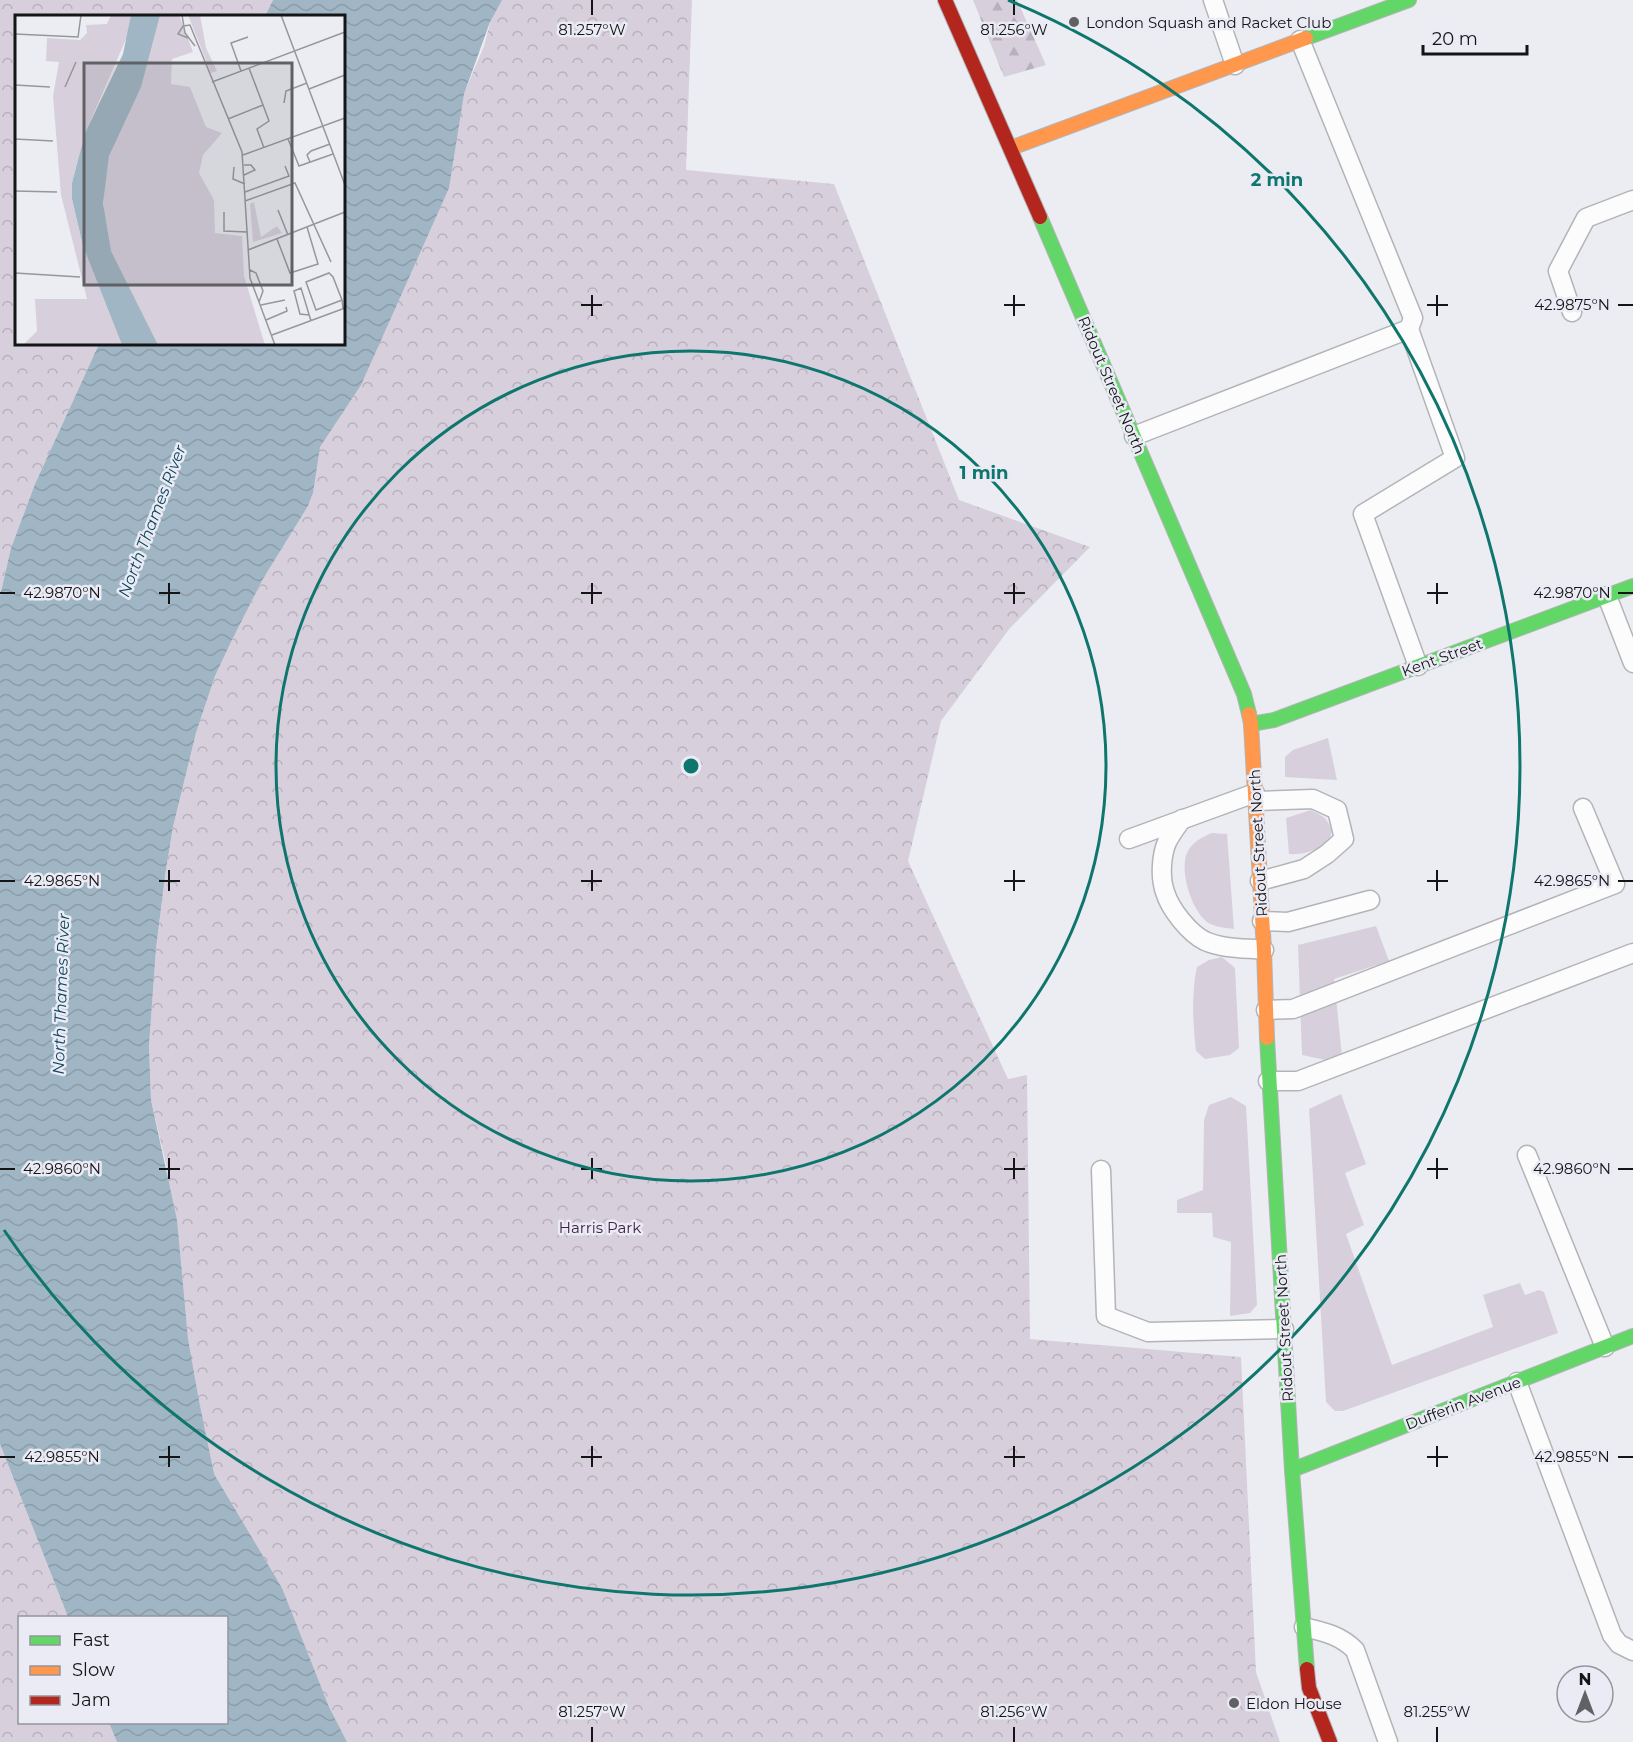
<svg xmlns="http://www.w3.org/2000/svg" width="1633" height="1742" font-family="Montserrat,sans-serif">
<defs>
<pattern id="forest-firs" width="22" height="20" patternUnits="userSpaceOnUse" patternTransform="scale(1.5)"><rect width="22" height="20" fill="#d8cfdd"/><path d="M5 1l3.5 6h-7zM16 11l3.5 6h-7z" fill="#b8b1bd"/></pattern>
<pattern id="park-crowns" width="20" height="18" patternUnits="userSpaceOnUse" patternTransform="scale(1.5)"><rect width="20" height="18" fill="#d8cfdd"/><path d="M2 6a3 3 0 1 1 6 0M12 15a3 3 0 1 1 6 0" fill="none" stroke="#b8b1bd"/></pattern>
<pattern id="water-waves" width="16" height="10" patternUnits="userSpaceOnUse" patternTransform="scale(1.5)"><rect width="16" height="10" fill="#a1b6c4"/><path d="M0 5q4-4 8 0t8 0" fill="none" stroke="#8a9ca8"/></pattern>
</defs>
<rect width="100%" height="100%" fill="#ecedf2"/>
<!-- grass -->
<g fill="#d8cfdd">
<path d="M1328 738 1337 780 1285 777V757L1293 750Z"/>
<path d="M1311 810C1316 813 1324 816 1327 821 1344 844 1306 856 1289 854L1286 818Z"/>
<path d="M1212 833 1227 834 1234 929C1226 928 1214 927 1207 922 1192 911 1179 871 1187 853 1191 843 1202 837 1212 833Z"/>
<path d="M1376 926 1389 961 1334 979 1342 1056 1330 1061 1302 1055 1298 945Z"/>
<path d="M1222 957 1235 968 1239 1048 1230 1055 1205 1059 1196 1051C1193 1026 1191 992 1197 967L1209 960Z"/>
<path d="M1341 1094 1366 1164 1345 1173 1364 1225 1346 1234 1392 1365 1493 1327 1483 1295 1520 1283 1525 1295 1539 1290 1544 1292 1558 1333 1343 1411H1335L1326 1402 1309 1109Z"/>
<path d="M1231 1097 1246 1106 1257 1305 1250 1313 1230 1316 1231 1242 1213 1237 1212 1213H1177V1200L1203 1190 1204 1120 1209 1105Z"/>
</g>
<!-- forest -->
<path fill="url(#forest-firs)" d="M973 0H1017L1046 65 1004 77Z"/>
<!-- park -->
<g fill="url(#park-crowns)">
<path d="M0 0H273L265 16H16V344H99L35 484 11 548 0 596Z"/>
<path d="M496 0H692L686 170 834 184 959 500 1090 547 1010 628 941 721 908 861 1008 1079 1027 1075 1030 1339 1241 1357 1256 1672 1280 1742H327L179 1409 167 1168 151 1100 149 1046 156 949 165 876 173 827 196 733 215 676 232 640 263 579 308 506 313 493 315 448 484 46Z"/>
<path d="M0 1444 68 1617 20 1618V1722L109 1723 117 1742H0Z"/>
</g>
<!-- water -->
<path fill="url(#water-waves)" d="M273 0H502L490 22 464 94 449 188 361 385 320 447 313 493 308 506 263 579 232 640 215 676 196 733 173 827 165 876 156 949 149 1046 151 1100 177 1220 188 1339 199 1401 214 1474 282 1588 329 1707 347 1742H117L109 1723 226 1722V1618L68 1617 0 1444V596L11 548 35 484 99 344H344V16H265Z"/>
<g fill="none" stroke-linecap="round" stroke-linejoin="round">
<defs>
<g id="lane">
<path d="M1213 0 1235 65"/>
<path d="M1300 40 1413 318 1409 329"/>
<path d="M1572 312 1558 271 1586 218 1633 200"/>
<path d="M1134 436 1409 329 1455 458 1363 514 1418 666"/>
<path d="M1607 596 1633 663"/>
<path d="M1256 801 1313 799 1337 810 1344 839 1327 854 1304 869 1260 881"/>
<path d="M1182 819C1177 826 1171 834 1167 842 1161 856 1160 878 1165 892 1170 909 1189 933 1205 941 1223 949 1245 948 1264 950"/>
<path d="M1129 839 1255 793"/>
<path d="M1262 921 1288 922 1370 900"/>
<path d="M1266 1010 1293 1009 1615 884 1583 808"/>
<path d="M1268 1081H1298L1633 953"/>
<path d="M1527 1155 1605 1347"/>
<path d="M1101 1170 1106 1316 1148 1332 1284 1329"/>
<path d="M1517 1382 1612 1635 1619 1644 1633 1651"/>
<path d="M1304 1627C1324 1632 1340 1635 1355 1650L1388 1742"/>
</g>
<g id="fast">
<path d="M1306 38 1409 0"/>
<path d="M1040 217 1244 694 1249 714"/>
<path d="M1251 724 1274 720 1633 586"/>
<path d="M1267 1038 1292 1470 1307 1669"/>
<path d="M1292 1470 1633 1336"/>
</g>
<g id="slow">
<path d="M1011 148 1306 38"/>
<path d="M1249 714 1251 724 1264 950 1267 1038"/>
</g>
<g id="jam">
<path d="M945 0 1040 217"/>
<path d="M1307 1669 1309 1688 1330 1742"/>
</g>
</defs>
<!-- lane casing -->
<use href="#lane" stroke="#b3b4b8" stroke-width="21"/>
<!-- fast casing -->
<use href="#fast" stroke="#b3b4b8" stroke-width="16"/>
<!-- slow casing -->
<use href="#slow" stroke="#b3b4b8" stroke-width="16"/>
<!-- jam casing -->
<use href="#jam" stroke="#b3b4b8" stroke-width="16"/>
<!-- lane -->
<use href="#lane" stroke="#fcfcfd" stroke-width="18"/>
<!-- fast -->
<use href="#fast" stroke="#63d668" stroke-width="14"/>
<!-- slow -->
<use href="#slow" stroke="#ff974d" stroke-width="14"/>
<!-- jam -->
<use href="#jam" stroke="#b3261e" stroke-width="14"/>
</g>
<!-- ticks -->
<path fill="none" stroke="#141517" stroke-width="2" d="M592 0V15M1014 0V15M592 295V316M1014 295V316M1437 295V316M581 305H602M1004 305H1025M1427 305H1448M1618 305H1633M169 583V604M592 583V604M1014 583V604M1437 583V604M0 593H15M159 593H180M581 593H602M1004 593H1025M1427 593H1448M1618 593H1633M169 870V891M592 870V891M1014 870V891M1437 870V891M0 881H15M159 881H180M581 881H602M1004 881H1025M1427 881H1448M1618 881H1633M169 1158V1179M592 1158V1179M1014 1158V1179M1437 1158V1179M0 1169H15M159 1169H180M581 1169H602M1004 1169H1025M1427 1169H1448M1618 1169H1633M169 1446V1467M592 1446V1467M1014 1446V1467M1437 1446V1467M0 1457H15M159 1457H180M581 1457H602M1004 1457H1025M1427 1457H1448M1618 1457H1633M592 1727V1742M1014 1727V1742M1437 1727V1742"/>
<!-- distance rings -->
<g fill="none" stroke="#0f766e" stroke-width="3">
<circle cx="691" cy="766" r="415"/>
<path d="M1008 0A829 829 0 1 1 4 1230"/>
</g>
<!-- markers -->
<g fill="#606164" stroke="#eaebf4" stroke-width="2">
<circle cx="1074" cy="22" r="6"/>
<circle cx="1234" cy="1703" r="6"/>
</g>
<g text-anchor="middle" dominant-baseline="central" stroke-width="5" stroke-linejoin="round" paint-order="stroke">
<!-- poi labels -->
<g font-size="15" fill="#141517" stroke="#eaebf4" text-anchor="start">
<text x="1086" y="22">London Squash and Racket Club</text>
<text x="1246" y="1703">Eldon House</text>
</g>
<!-- street labels -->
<g font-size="15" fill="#141517" stroke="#eaebf4">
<text transform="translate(1112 385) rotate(67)">Ridout Street North</text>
<text transform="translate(1442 657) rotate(-20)">Kent Street</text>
<text transform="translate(1258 843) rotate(-93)">Ridout Street North</text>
<text transform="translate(1284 1328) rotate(-93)">Ridout Street North</text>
<text transform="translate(1463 1403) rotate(-21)">Dufferin Avenue</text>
</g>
<!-- park labels -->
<g font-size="15" fill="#402245" stroke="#eaebf4">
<text x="600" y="1227">Harris Park</text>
</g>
<!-- water labels -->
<g font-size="16" font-style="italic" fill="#0d4560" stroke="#eaebf4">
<text transform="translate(152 521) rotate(-69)">North Thames River</text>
<text transform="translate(61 994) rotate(-88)">North Thames River</text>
</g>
</g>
<!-- overview -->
<g transform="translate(15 15)">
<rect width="330" height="330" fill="#ecedf2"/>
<path d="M239 187 246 222 262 211 267 218 238 227 235 189Z" fill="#d8cfdd"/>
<path d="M173 0H185L191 33 202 56 196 58Z" fill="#d8cfdd"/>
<path d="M96 0H116L115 15 70 118 57 168V184L68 231 107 330H8L22 316 20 284H72L46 180 38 81 44 47 31 46 32 23 65 25 72 18 71 10 92 9ZM143 0H164L178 37 157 44 156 69 175 72 191 112 207 118 188 140 184 158 199 185 200 218 227 221 229 261 250 330H140L91 228 88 181 94 141 130 54Z" fill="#d8cfdd"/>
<path d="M116 0H145L126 72 94 141 88 188 96 236 143 330H107L68 231 57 184V168L70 118 108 39Z" fill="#a1b6c4"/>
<path fill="none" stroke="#96979a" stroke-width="1.5" d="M167 0 170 18 180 31M266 0 330 170M168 11 175 10 227 137 235 263 260 330M168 11 163 19 173 23M0 19 63 22 66 0M234 53 248 90M226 56 216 28 233 22M197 67 330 17M0 70 35 72M50 72 61 47M294 74 330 60M269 88 271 76 292 68M213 104 248 90 254 106 242 114 249 133M0 124 38 126M273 124 284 151 318 139M228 140 330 103M295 147 292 140 296 136 315 129M229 150H236L240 155 229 160M219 152 218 164 230 169M0 176 42 177M230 177 274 161 270 151M230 186 280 168 316 247M263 195 273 220M209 197V216L232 217M262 224 275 258 303 249 292 212M233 235 330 197M235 255 241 258 248 276 244 287M0 258 65 262M327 285 301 295 291 267 314 258 318 262 327 285 328 294M246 290 270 285M294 300 285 299 279 276 286 273 296 306M251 305 272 296 271 292M257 320 330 293"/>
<path fill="#606164" fill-opacity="0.15" stroke="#606164" stroke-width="3" d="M69 48H277V270H69Z"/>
<rect width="330" height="330" fill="none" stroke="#141517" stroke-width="3"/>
</g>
<g font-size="15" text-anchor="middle" fill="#141517" stroke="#eaebf4" stroke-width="5" stroke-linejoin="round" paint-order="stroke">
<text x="592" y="35">81.257°W</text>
<text x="1014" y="35">81.256°W</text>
<text x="1572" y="310">42.9875°N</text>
<text x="62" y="598">42.9870°N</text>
<text x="1572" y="598">42.9870°N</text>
<text x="62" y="886">42.9865°N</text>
<text x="1572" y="886">42.9865°N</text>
<text x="62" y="1174">42.9860°N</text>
<text x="1572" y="1174">42.9860°N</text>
<text x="62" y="1462">42.9855°N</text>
<text x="1572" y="1462">42.9855°N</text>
<text x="592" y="1717">81.257°W</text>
<text x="1014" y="1717">81.256°W</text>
<text x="1437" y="1717">81.255°W</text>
</g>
<circle cx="691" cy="766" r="9" fill="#0f766e" stroke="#eaebf4" stroke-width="3"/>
<g font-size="18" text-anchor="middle" font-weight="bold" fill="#0f766e" stroke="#eaebf4" stroke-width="5" stroke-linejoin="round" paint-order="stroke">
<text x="1277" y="186">2 min</text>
<text x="984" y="479">1 min</text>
</g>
<!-- legend -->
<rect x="18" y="1616" width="210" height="108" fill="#eaebf4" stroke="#94959c" stroke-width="1.5"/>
<rect x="30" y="1636" width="30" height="9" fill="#63d668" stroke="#94959c" stroke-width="1.5"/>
<text x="72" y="1646" font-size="18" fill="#141517">Fast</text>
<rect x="30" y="1666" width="30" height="9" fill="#ff974d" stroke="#94959c" stroke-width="1.5"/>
<text x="72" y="1676" font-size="18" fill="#141517">Slow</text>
<rect x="30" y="1696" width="30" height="9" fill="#b3261e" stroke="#94959c" stroke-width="1.5"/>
<text x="72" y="1706" font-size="18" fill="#141517">Jam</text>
<!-- north arrow -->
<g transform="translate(1585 1694)"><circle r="28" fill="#eaebf4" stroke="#94959c" stroke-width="1.5"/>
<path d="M0-4.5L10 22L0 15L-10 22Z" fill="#606164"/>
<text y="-9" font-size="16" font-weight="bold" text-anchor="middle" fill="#141517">N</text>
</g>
<!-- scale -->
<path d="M1423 45v9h104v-9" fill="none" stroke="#141517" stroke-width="3"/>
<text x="1432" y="45" font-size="18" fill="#141517" stroke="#eaebf4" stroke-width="4.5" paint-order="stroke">20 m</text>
</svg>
